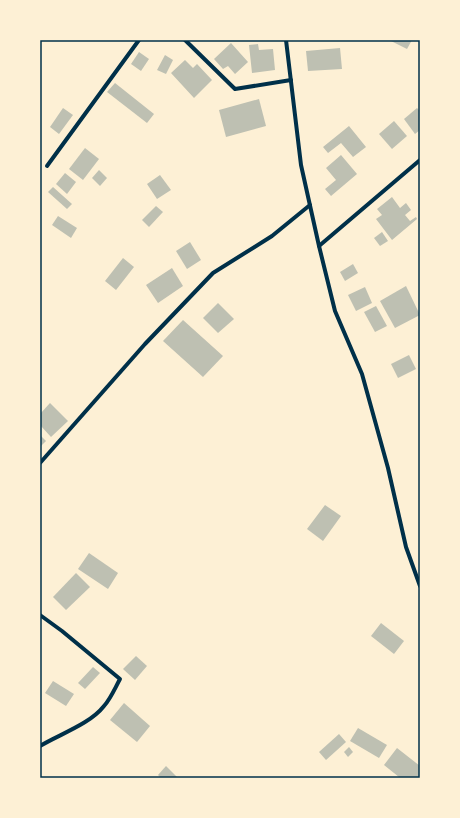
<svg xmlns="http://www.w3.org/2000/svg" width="460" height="818" font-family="'Varela Round',sans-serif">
<rect width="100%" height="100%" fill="#fdf0d5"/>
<!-- building -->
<g fill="#bec0b2">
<path d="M389 40H412L407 49Z"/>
<path d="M231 43 248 62 235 74 228 66 223 69 214 59Z"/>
<path d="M258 44 259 50 273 49 275 70 252 73 249 45Z"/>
<path d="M340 48 342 69 308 71 306 51Z"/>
<path d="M139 52 149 59 141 71 131 64Z"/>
<path d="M165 55 173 60 166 74 157 70Z"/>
<path d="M185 60 193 68 197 64 212 80 194 98 171 73Z"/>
<path d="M115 83 154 114 147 123 107 92Z"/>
<path d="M259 99 266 126 226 137 219 110Z"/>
<path d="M63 108 73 115 59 134 50 127Z"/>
<path d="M417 108 420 111V130L415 134 404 119Z"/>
<path d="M394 121 407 136 392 149 379 134Z"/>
<path d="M349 126 366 147 353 157 341 143 328 153 323 147Z"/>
<path d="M85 148 99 159 83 180 69 169Z"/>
<path d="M341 155 357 174 331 196 325 189 336 180 326 168Z"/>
<path d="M99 170 107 178 100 186 92 178Z"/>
<path d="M65 173 76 182 67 194 56 184Z"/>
<path d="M160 175 171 190 157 199 147 184Z"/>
<path d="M53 187 72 204 67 209 48 192Z"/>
<path d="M392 197 400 208 406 203 411 210 405 215 410 221 416 217 417 219 392 240 376 219 382 215 377 209Z"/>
<path d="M156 206 163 212 149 227 142 220Z"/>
<path d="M58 216 77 228 71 238 52 225Z"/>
<path d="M382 232 388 241 380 246 374 238Z"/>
<path d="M190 242 201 260 187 269 176 251Z"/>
<path d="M123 258 134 267 116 290 105 281Z"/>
<path d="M353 264 358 273 345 281 340 272Z"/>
<path d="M172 268 183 286 158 303 146 285Z"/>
<path d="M406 286 420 315 395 328 380 301Z"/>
<path d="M365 287 372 303 356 311 348 295Z"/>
<path d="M218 303 234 319 218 333 203 318Z"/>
<path d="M376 306 387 326 375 332 364 312Z"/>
<path d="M183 320 223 356 203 377 163 341Z"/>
<path d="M409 355 416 369 398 378 391 364Z"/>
<path d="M50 403 68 421 51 437 40 425V414Z"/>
<path d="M40 435 46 441 40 447Z"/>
<path d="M325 505 341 516 323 541 307 529Z"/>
<path d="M89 553 118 573 108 589 78 569Z"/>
<path d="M76 573 90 587 66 610 53 597Z"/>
<path d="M381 623 404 641 394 654 371 636Z"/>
<path d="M136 656 147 666 135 680 123 669Z"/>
<path d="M93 667 100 673 85 689 78 683Z"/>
<path d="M53 681 74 694 66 706 45 693Z"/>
<path d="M124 703 150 726 137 742 110 720Z"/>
<path d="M358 728 387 745 379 758 350 741Z"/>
<path d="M339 734 346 742 326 760 319 752Z"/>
<path d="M349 747 353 752 348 757 344 752Z"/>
<path d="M397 748 420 766V778H399V777L384 765Z"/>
<path d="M166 766 178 778H161L158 775Z"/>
</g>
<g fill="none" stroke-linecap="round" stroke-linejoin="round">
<!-- minor -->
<g stroke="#003049" stroke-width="4">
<path d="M185 40 235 89 291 80"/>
<path d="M286 40 301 165 319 246 335 311 362 374 388 468 406 547 420 586"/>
<path d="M47 166 139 40"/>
<path d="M319 246 420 160"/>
<path d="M40 463 145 344 213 273 272 236 310 205"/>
<path d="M40 615 62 631 120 679C115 688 111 698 104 706 90 724 60 734 40 746"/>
</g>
</g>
<!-- border -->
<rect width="460" height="818" fill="none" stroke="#fdf0d5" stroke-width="82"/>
<rect x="41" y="41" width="378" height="736" fill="none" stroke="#003049" stroke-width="1.5"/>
</svg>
